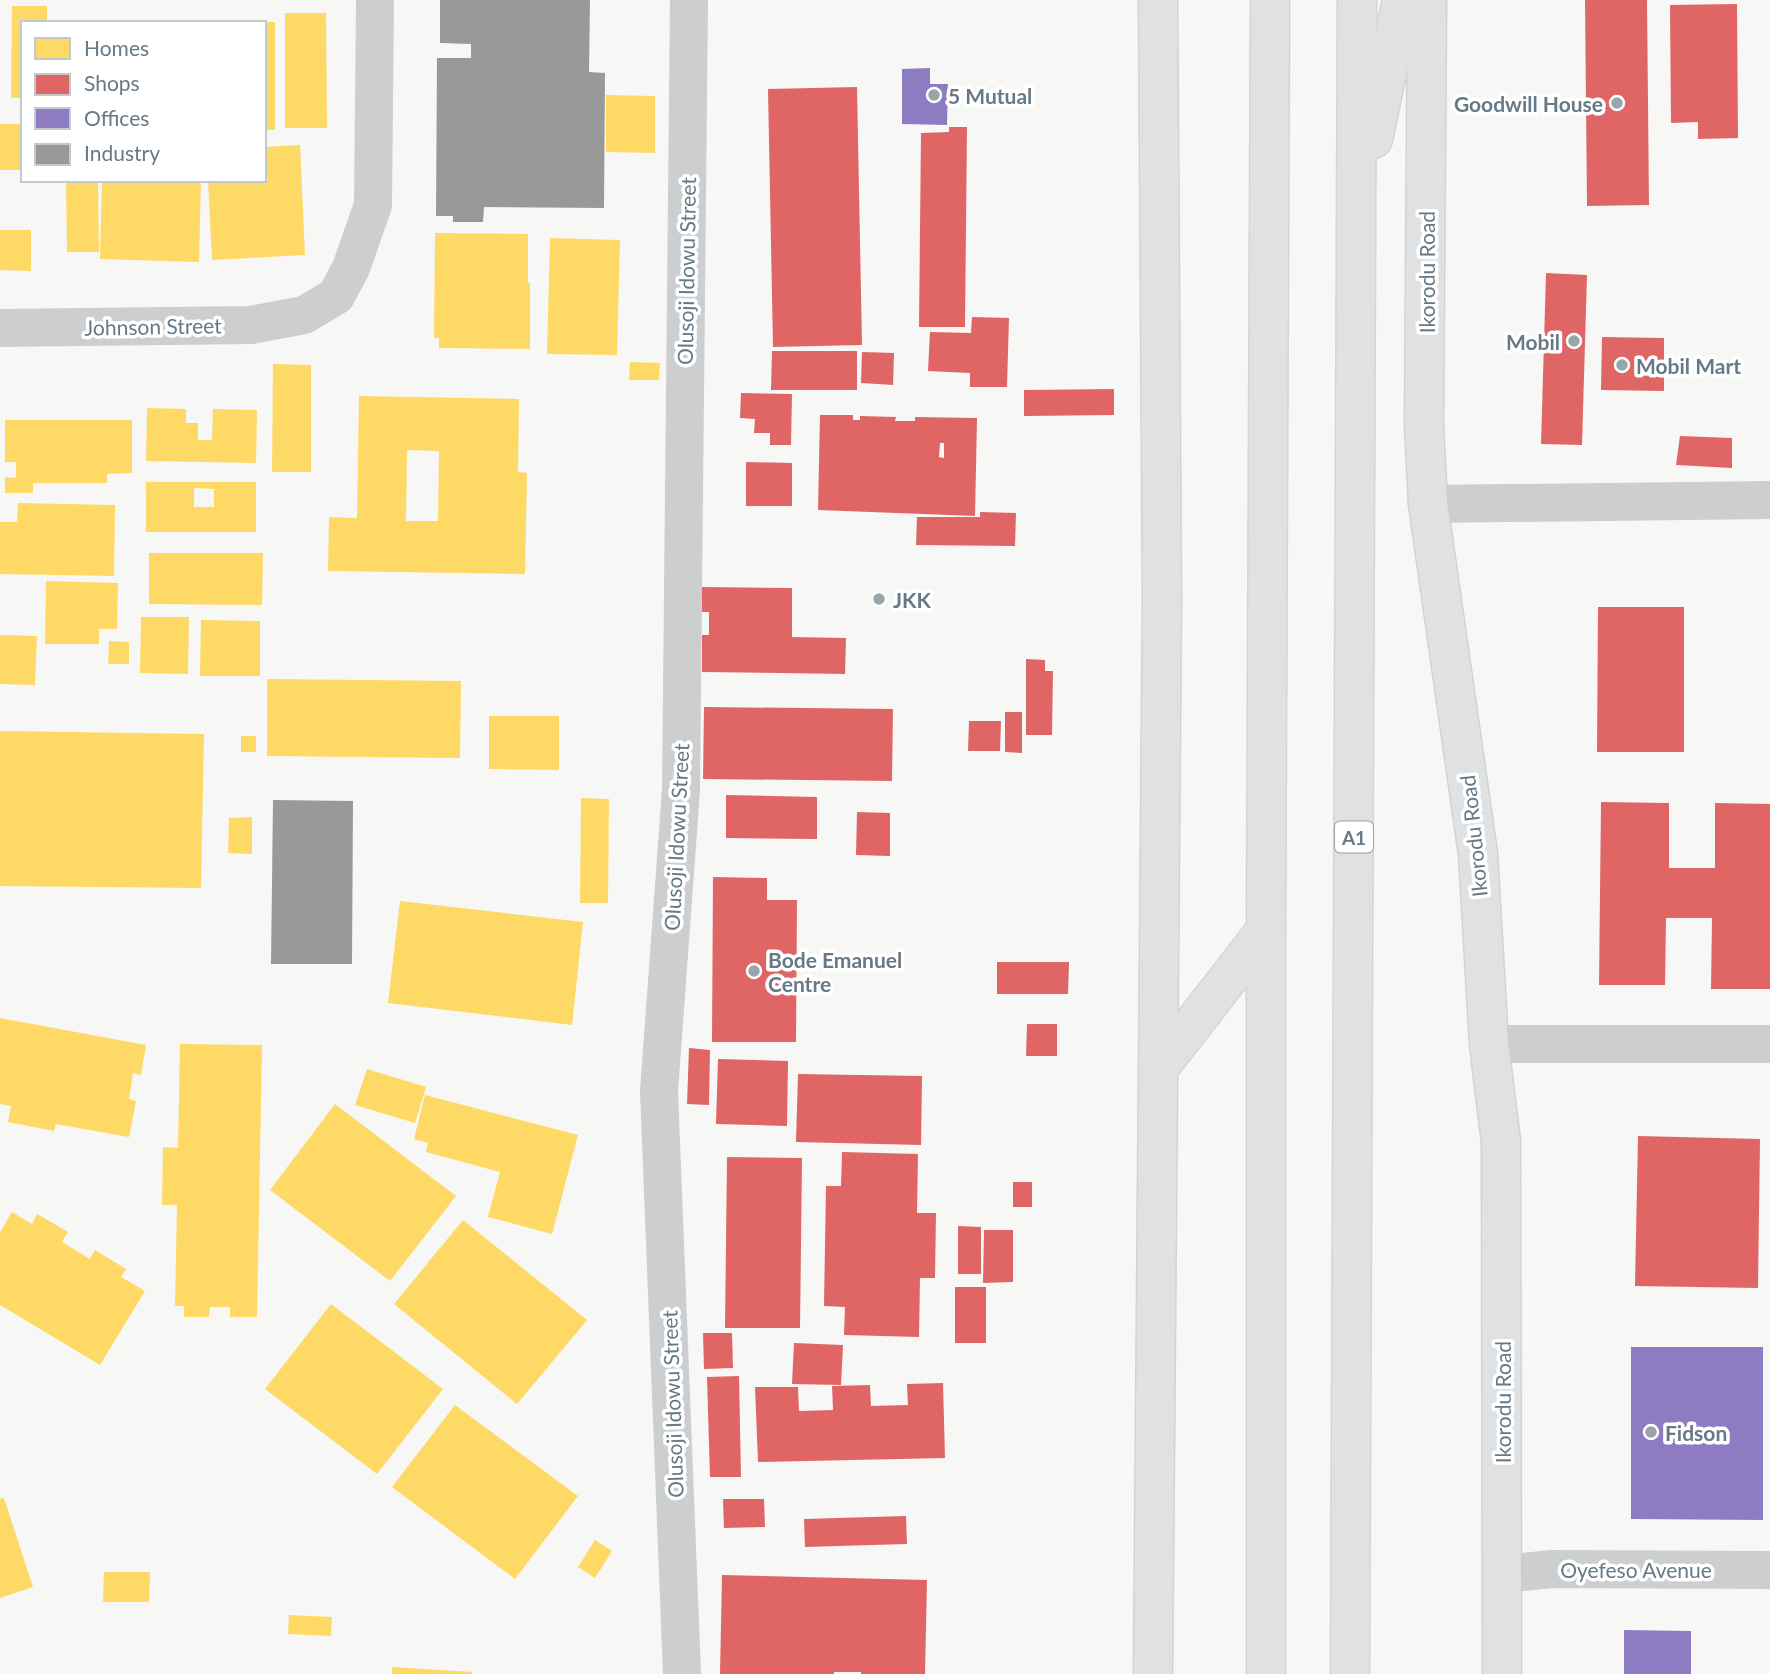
<svg xmlns="http://www.w3.org/2000/svg" width="1770" height="1674" font-family="Lato,sans-serif">
<rect width="100%" height="100%" fill="#f7f7f6"/>
<!-- homes -->
<g fill="#ffd966" fill-rule="evenodd">
<path d="M12 6H47V23H23V98H11Z"/>
<path d="M285 13H326L327 128H285Z"/>
<rect x="264" y="22" width="11" height="108"/>
<path d="M606 95 655 96V153L606 152Z"/>
<rect x="0" y="124" width="23" height="46"/>
<path d="M300 145 305 255 212 260 208 180H264V147Z"/>
<path d="M66 180H98L99 252H67Z"/>
<path d="M102 180H201L199 262 100 259Z"/>
<path d="M0 230H31V271L0 270Z"/>
<path d="M435 233 528 234V283H530V349L439 348V338H434Z"/>
<path d="M550 238 620 240 617 355 547 354Z"/>
<path d="M630 362 660 363 659 380H629Z"/>
<path d="M273 364 311 365V472H272Z"/>
<path d="M359 396 519 399 518 472 527 473 525 574 328 571 329 517 357 518ZM407 450 439 451 438 521H406Z"/>
<path d="M147 408 186 409V423H198V440H212L213 409 257 410 256 463 146 461Z"/>
<path d="M5 420H132V473L107 474V483H33V493H5V477L16 478V462H5Z"/>
<path d="M146 482H256V532H146ZM194 488 214 489V507H194Z"/>
<path d="M18 503 115 505 114 576 0 574V522H17Z"/>
<path d="M149 553H263L262 605 149 604Z"/>
<path d="M46 581 118 583 117 629H99V644H45Z"/>
<path d="M141 617H189L188 674 140 673Z"/>
<path d="M201 620 260 621V676H200Z"/>
<path d="M0 635 37 636 35 685 0 684Z"/>
<path d="M109 641 129 642V664H108Z"/>
<path d="M267 679 461 681 460 758 267 756Z"/>
<path d="M489 716H559V770L489 769Z"/>
<path d="M0 731 204 734 201 888 0 886Z"/>
<rect x="241" y="736" width="15" height="16"/>
<path d="M581 798 609 799 608 903H580Z"/>
<path d="M252 817V854L228 853 229 818Z"/>
<path d="M400 901 583 922 572 1025 388 1003Z"/>
<path d="M0 1018 146 1045 141 1075 133 1073 129 1099 136 1101 129 1137 56 1124 54 1131 8 1122 11 1106 0 1104Z"/>
<path d="M180 1044 262 1045 257 1317H230V1307H210L209 1317H184V1306H175L177 1205H162L163 1147 178 1148Z"/>
<path d="M367 1069 426 1087 415 1123 355 1105Z"/>
<path d="M425 1095 578 1135 552 1234 488 1217 500 1172 426 1152 428 1143 414 1139Z"/>
<path d="M335 1104 456 1196 390 1281 270 1190Z"/>
<path d="M12 1212 32 1224 37 1214 68 1232 62 1242 90 1259 95 1250 126 1269 121 1277 145 1291 100 1365 0 1305V1232Z"/>
<path d="M463 1220 587 1320 517 1404 394 1304Z"/>
<path d="M331 1304 443 1389 377 1474 265 1389Z"/>
<path d="M455 1405 578 1496 515 1579 392 1487Z"/>
<path d="M4 1498 33 1587 0 1598V1499Z"/>
<path d="M595 1540 612 1551 595 1578 578 1567Z"/>
<path d="M104 1572H150L149 1602H103Z"/>
<path d="M289 1615 332 1617 331 1636 288 1634Z"/>
<path d="M392 1667 472 1672V1674H392Z"/>
</g>
<!-- shops -->
<g fill="#e06666" fill-rule="evenodd">
<path d="M1585 0H1647L1649 205 1587 206Z"/>
<path d="M1737 4 1738 138 1698 139V122L1671 123 1670 5Z"/>
<path d="M857 87 862 345 773 347 768 89Z"/>
<path d="M949 127H967L965 327H919L921 133 949 132Z"/>
<path d="M1546 273 1587 275 1582 445 1541 444Z"/>
<path d="M972 317 1009 318 1007 387H970V373L928 371 930 332 971 333Z"/>
<path d="M1602 337 1664 338V391L1601 390Z"/>
<path d="M772 351H857V390H771Z"/>
<path d="M862 352 894 353 893 385 861 383Z"/>
<path d="M1114 389V415L1024 416V390Z"/>
<path d="M741 393 792 394 791 445H770V433H754L755 419 740 418Z"/>
<path d="M820 415H853V420H860V416L896 417 895 421H915V417L977 418 975 516 818 510ZM940 443H944V458L939 457Z"/>
<path d="M1680 436 1732 438V468L1676 465Z"/>
<path d="M746 462 792 463V506H746Z"/>
<path d="M980 512 1016 513 1015 546 916 545 917 517H980Z"/>
<path d="M702 587 792 588V637L846 638 845 674 702 672V635H709V612H702Z"/>
<path d="M1598 607H1684V752H1597Z"/>
<path d="M1026 659 1045 660V671H1053L1052 735H1026Z"/>
<path d="M704 707 893 709 892 781 703 779Z"/>
<path d="M1005 712H1022V753L1005 752Z"/>
<path d="M969 721H1001L1000 751H968Z"/>
<path d="M726 795 817 797V839L726 838Z"/>
<path d="M1601 802 1669 803V868H1715V803L1770 804V989H1711L1712 918H1666L1665 985H1599Z"/>
<path d="M857 812 890 813V856L856 855Z"/>
<path d="M713 877 767 878V900H797L796 1042H712Z"/>
<path d="M997 962H1069L1068 994H997Z"/>
<path d="M1027 1024H1057V1056H1026Z"/>
<path d="M689 1048 710 1050 709 1105 687 1104Z"/>
<path d="M718 1059 788 1061 787 1126 716 1124Z"/>
<path d="M798 1074 922 1076 921 1145 796 1142Z"/>
<path d="M1638 1136 1760 1139 1758 1288 1635 1286Z"/>
<path d="M842 1152 918 1154 917 1213H936L935 1278H920L919 1337 844 1335 845 1307 824 1306 826 1186H841Z"/>
<path d="M727 1157 802 1158 800 1328H725Z"/>
<rect x="1013" y="1182" width="19" height="25"/>
<path d="M958 1226 981 1227V1274H958Z"/>
<path d="M984 1230H1013V1282L983 1283Z"/>
<rect x="955" y="1287" width="31" height="56"/>
<path d="M703 1333H732L733 1368 704 1369Z"/>
<path d="M794 1343 843 1345 841 1385 792 1384Z"/>
<path d="M739 1376 741 1477H710L707 1377Z"/>
<path d="M943 1383 945 1458 758 1462 755 1387H798L799 1411 833 1410 832 1386 870 1385 871 1406 908 1405 907 1384Z"/>
<path d="M723 1499H764L765 1527 724 1528Z"/>
<path d="M906 1516 907 1544 805 1547 804 1519Z"/>
<path d="M722 1575 927 1580 925 1674H861V1672H834V1674H720Z"/>
</g>
<!-- offices -->
<g fill="#8e7cc3">
<path d="M930 68V84H948L947 125 902 124V69Z"/>
<path d="M1631 1347H1763V1520L1631 1519Z"/>
<path d="M1624 1630 1691 1631V1674H1624Z"/>
</g>
<!-- industry -->
<g fill="#999">
<path d="M440 0H590L589 72 605 73 604 208 484 207 483 222H453V216H436L437 58H471V44L440 43Z"/>
<path d="M273 800 353 801 352 964H271Z"/>
</g>
<g fill="none" stroke-linecap="round" stroke-linejoin="round">
<defs>
<g id="primary">
<path d="M1427 0 1424 425 1428 504 1478 854 1489 1044 1501 1142 1502 1674"/>
<path d="M1153 1674 1162 600 1158 0"/>
</g>
<g id="motorway">
<path d="M1373 139 1402 0"/>
<path d="M1158 1069 1266 930"/>
<path d="M1266 1674V930L1270 0"/>
<path d="M1350 1674 1357 0"/>
</g>
</defs>
<!-- primary casing -->
<use href="#primary" stroke="#d3d3d4" stroke-width="41"/>
<!-- motorway casing -->
<use href="#motorway" stroke="#d4d5d6" stroke-width="41"/>
<!-- minor -->
<g stroke="#cccecf" stroke-width="38">
<path d="M0 328 251 325 304 315 336 296 351 268 373 205 375 0"/>
<path d="M1428 504 1770 500"/>
<path d="M1489 1044H1770"/>
<path d="M1502 1574 1552 1569 1770 1570"/>
<path d="M682 1674 659 1091 681 790 689 0"/>
</g>
<!-- primary -->
<use href="#primary" stroke="#e0e1e2" stroke-width="38"/>
<!-- motorway -->
<use href="#motorway" stroke="#e0e1e2" stroke-width="38"/>
</g>
<!-- markers -->
<g fill="#99a5ad" stroke="#fff" stroke-width="2.5">
<circle cx="934" cy="95" r="7"/>
<circle cx="1617" cy="103" r="7"/>
<circle cx="1574" cy="341" r="7"/>
<circle cx="1622" cy="365" r="7"/>
<circle cx="879" cy="599" r="7"/>
<circle cx="754" cy="971" r="7"/>
<circle cx="1651" cy="1432" r="7"/>
</g>
<g text-anchor="middle" dominant-baseline="central" stroke-width="7" stroke-linejoin="round" paint-order="stroke">
<!-- shield labels -->
<rect fill="#fff" stroke="#94a1aa" stroke-width="2" x="1335" y="821.5" width="38" height="31" rx="5"/>
<g font-size="19" font-weight="bold" fill="#667986">
<text x="1354" y="837">A1</text>
</g>
<!-- poi labels -->
<g font-size="21" font-weight="bold" fill="#667986" stroke="#fff" text-anchor="start">
<text x="948" y="95">5 Mutual</text>
<text x="1603" y="103" text-anchor="end">Goodwill House</text>
<text x="1560" y="341" text-anchor="end">Mobil</text>
<text x="1636" y="365">Mobil Mart</text>
<text x="893" y="599">JKK</text>
<text x="768" y="959">Bode Emanuel<tspan x="768" dy="24">Centre</tspan></text>
<text x="1665" y="1432">Fidson</text>
</g>
<!-- street labels -->
<g font-size="21" fill="#667986" stroke="#fff">
<text transform="translate(686 271) rotate(-89)">Olusoji Idowu Street</text>
<text transform="translate(1426 272) rotate(-90)">Ikorodu Road</text>
<text transform="translate(153 326) rotate(-1)">Johnson Street</text>
<text transform="translate(1473 836) rotate(-96)">Ikorodu Road</text>
<text transform="translate(676 837) rotate(-87)">Olusoji Idowu Street</text>
<text transform="translate(1502 1402) rotate(-90)">Ikorodu Road</text>
<text transform="translate(672 1404) rotate(-92)">Olusoji Idowu Street</text>
<text x="1636" y="1569">Oyefeso Avenue</text>
</g>
</g>
<!-- legend -->
<rect x="21" y="21" width="245" height="161" fill="#ffffff" stroke="#c2c9cf" stroke-width="2"/>
<rect x="35" y="38" width="35" height="21" fill="#ffd966" stroke="#c2c9cf" stroke-width="2"/>
<text x="84" y="56" font-size="21" fill="#667986">Homes</text>
<rect x="35" y="74" width="35" height="21" fill="#e06666" stroke="#c2c9cf" stroke-width="2"/>
<text x="84" y="91" font-size="21" fill="#667986">Shops</text>
<rect x="35" y="108" width="35" height="21" fill="#8e7cc3" stroke="#c2c9cf" stroke-width="2"/>
<text x="84" y="126" font-size="21" fill="#667986">Offices</text>
<rect x="35" y="144" width="35" height="21" fill="#999999" stroke="#c2c9cf" stroke-width="2"/>
<text x="84" y="161" font-size="21" fill="#667986">Industry</text>
</svg>
